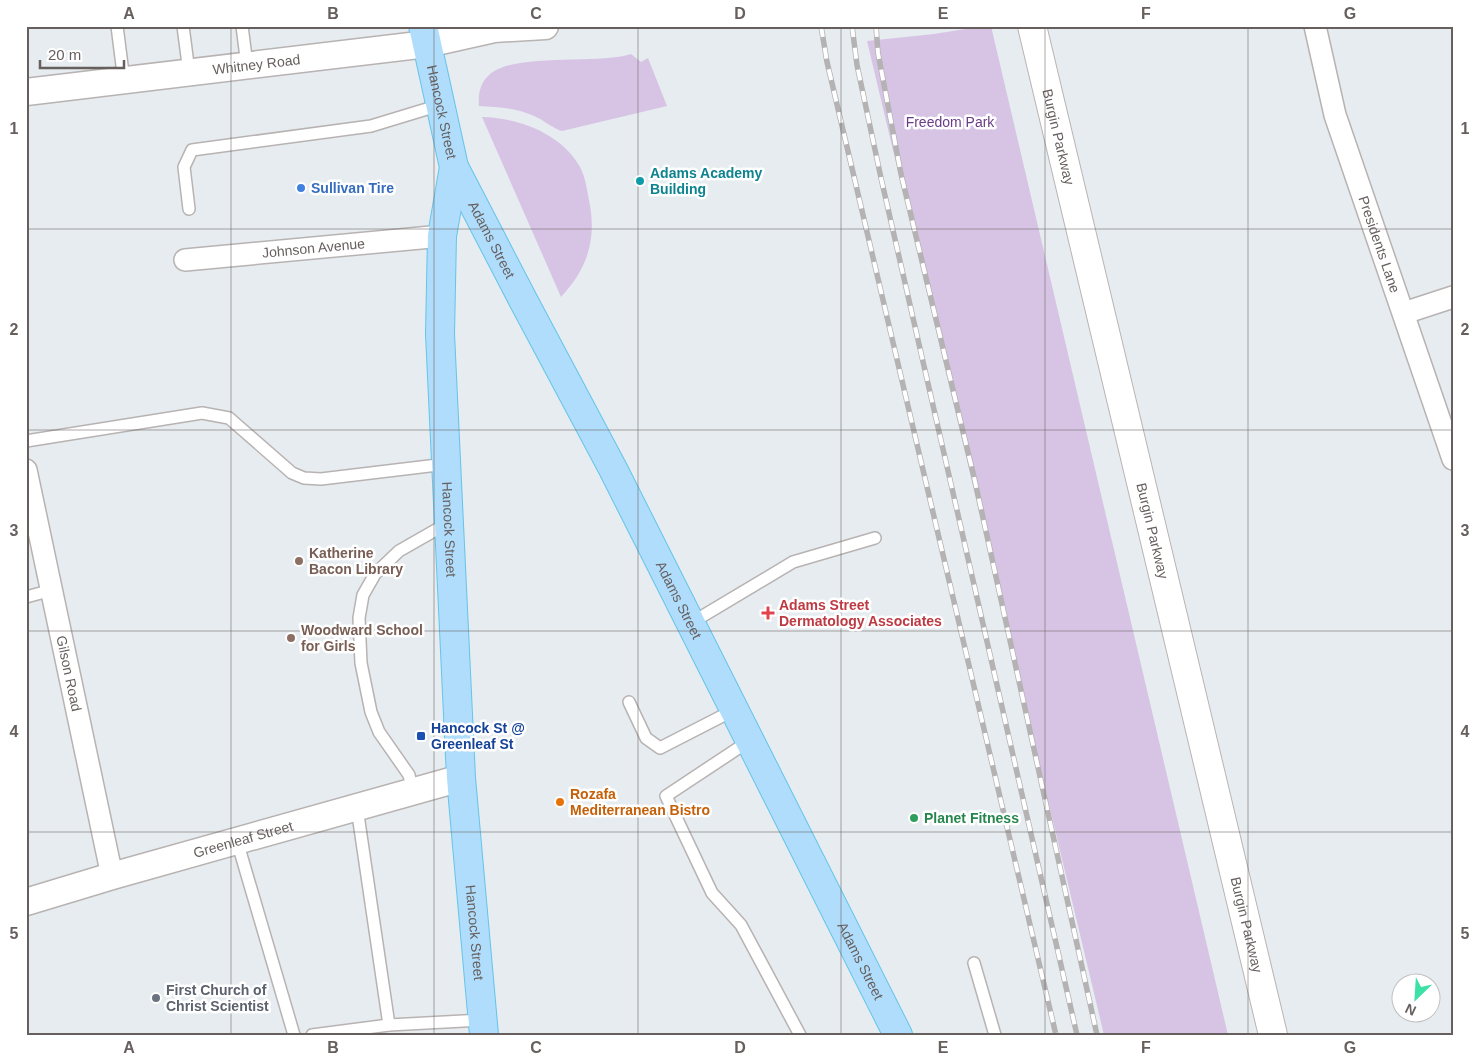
<svg xmlns="http://www.w3.org/2000/svg" width="1479" height="1061" font-family="Arial,sans-serif">
<rect width="100%" height="100%" fill="#e6ecef"/>
<!-- green -->
<g fill="#d7c4e5">
<path d="M984 26H991L1228 1035H1104L867 41 934 34Z"/>
<path d="M631 54 641 62 648 58 667 106 562 131C552 128 544 120 534 116 517 108 498 107 479 106 478 94 480 83 489 75 514 52 597 65 631 54Z"/>
<path d="M482 117C518 118 561 133 580 167 585 176 587 189 589 200 597 239 588 268 561 297Z"/>
</g>
<g fill="none" stroke-linecap="round" stroke-linejoin="round">
<defs>
<g id="service">
<path d="M117 26 124 81"/>
<path d="M183 26 189 72"/>
<path d="M242 26 247 65"/>
<path d="M189 209 184 167 192 150 371 126 440 105"/>
<path d="M26 441 202 413 229 418 292 473 304 478 321 479 446 464"/>
<path d="M26 597 52 590"/>
<path d="M691 623 793 562 875 538"/>
<path d="M629 702 646 738 660 748 734 710"/>
<path d="M749 741 666 796 712 893 741 925 800 1035"/>
<path d="M413 792 409 775 379 732 371 712 361 663 359 618 363 595 375 574 399 551 448 523"/>
<path d="M357 808 389 1025 482 1020"/>
<path d="M237 841 294 1035"/>
<path d="M974 963 995 1035"/>
<path d="M312 1035 389 1025"/>
</g>
<g id="minor">
<path id="s1" d="M1315 26 1335 115 1453 459"/>
<path id="s2" d="M185 260 442 236"/>
<path d="M1404 313 1453 297"/>
<path id="s3" d="M26 470 112 876"/>
</g>
<g id="tertiary">
<path id="s4" d="M26 92 427 44 494 29 545 26"/>
<path id="s5" d="M26 902 112 876 461 778"/>
</g>
<g id="secondary">
<path id="s6" d="M1032 26 1273 1035"/>
</g>
<g id="primary">
<path id="s7" d="M423 26 454 167 442 236 440 334 461 778 484 1035"/>
<path id="s8" d="M454 167 523 300 613 469 898 1035"/>
</g>
</defs>
<!-- service casing -->
<use href="#service" stroke="#b8b3b2" stroke-width="14"/>
<!-- minor casing -->
<use href="#minor" stroke="#b8b3b2" stroke-width="24"/>
<!-- tertiary casing -->
<use href="#tertiary" stroke="#b8b3b2" stroke-width="29"/>
<!-- secondary casing -->
<use href="#secondary" stroke="#bab4b3" stroke-width="30"/>
<!-- primary casing -->
<use href="#primary" stroke="#64c4ea" stroke-width="30"/>
<!-- service -->
<use href="#service" stroke="#fff" stroke-width="11"/>
<!-- minor -->
<use href="#minor" stroke="#fff" stroke-width="21"/>
<!-- tertiary -->
<use href="#tertiary" stroke="#fff" stroke-width="26"/>
<!-- secondary -->
<use href="#secondary" stroke="#fff" stroke-width="28"/>
<!-- primary -->
<use href="#primary" stroke="#b0ddfb" stroke-width="28"/>
<defs>
<g id="rail">
<path d="M821 26 827 62 1056 1035"/>
<path d="M852 26 857 65 881 178 1077 1035"/>
<path d="M876 26 878 53 901 174 974 477 1097 1035"/>
</g>
</defs>
<!-- rail casing -->
<use href="#rail" stroke="#b4b2b2" stroke-width="5.5"/>
<!-- rail -->
<use href="#rail" stroke="#fff" stroke-width="4" stroke-dasharray="11" stroke-linecap="butt"/>
</g>
<!-- grid -->
<path fill="none" stroke="#665f5e" stroke-width="1" stroke-opacity="0.55" d="M231 26V1035M434 26V1035M638 26V1035M841 26V1035M1045 26V1035M1248 26V1035M26 229H1453M26 430H1453M26 631H1453M26 832H1453"/>
<!-- markers -->
<circle fill="#0f9aa8" stroke="#fff" stroke-width="2" cx="640" cy="181" r="5"/>
<circle fill="#3f7fe0" stroke="#fff" stroke-width="2" cx="301" cy="188" r="5"/>
<g fill="#8d6e63" stroke="#fff" stroke-width="2">
<circle cx="299" cy="561" r="5"/>
<circle cx="291" cy="638" r="5"/>
</g>
<path fill="#e0444e" stroke="#fff" stroke-width="2" d="M765.5 605.5h5v5h5v5h-5v5h-5v-5h-5v-5h5z"/>
<rect fill="#1a4fb4" stroke="#fff" stroke-width="2" x="416" y="731" width="10" height="10" rx="2.5"/>
<circle fill="#e8710a" stroke="#fff" stroke-width="2" cx="560" cy="802" r="5"/>
<circle fill="#2e9e5b" stroke="#fff" stroke-width="2" cx="914" cy="818" r="5"/>
<circle fill="#6b7280" stroke="#fff" stroke-width="2" cx="156" cy="998" r="5"/>
<g text-anchor="middle" dominant-baseline="central" stroke-width="5" stroke-linejoin="round" paint-order="stroke">
<!-- street labels -->
<g font-size="14" fill="#665f5e" stroke="#fff">
<text stroke="none"><textPath href="#s4" startOffset="232">Whitney Road</textPath></text>
<text stroke="none"><textPath href="#s7" startOffset="88">Hancock Street</textPath></text>
<text stroke="none"><textPath href="#s6" startOffset="114">Burgin Parkway</textPath></text>
<text stroke="none"><textPath href="#s8" startOffset="82">Adams Street</textPath></text>
<text stroke="none"><textPath href="#s1" startOffset="228">Presidents Lane</textPath></text>
<text stroke="none"><textPath href="#s2" startOffset="129">Johnson Avenue</textPath></text>
<text stroke="none"><textPath href="#s7" startOffset="508">Hancock Street</textPath></text>
<text stroke="none"><textPath href="#s6" startOffset="519">Burgin Parkway</textPath></text>
<text stroke="none"><textPath href="#s8" startOffset="488">Adams Street</textPath></text>
<text stroke="none"><textPath href="#s3" startOffset="208">Gilson Road</textPath></text>
<text stroke="none"><textPath href="#s5" startOffset="226">Greenleaf Street</textPath></text>
<text stroke="none"><textPath href="#s6" startOffset="924">Burgin Parkway</textPath></text>
<text stroke="none"><textPath href="#s7" startOffset="912">Hancock Street</textPath></text>
<text stroke="none"><textPath href="#s8" startOffset="892">Adams Street</textPath></text>
</g>
<!-- park labels -->
<g font-size="14" fill="#6a3b88" stroke="#fff">
<text x="950" y="122">Freedom Park</text>
</g>
<!-- culture labels -->
<g font-size="14" font-weight="bold" fill="#0d838f" stroke="#fff" text-anchor="start">
<text x="650" y="173">Adams Academy<tspan x="650" dy="16">Building</tspan></text>
</g>
<!-- shop labels -->
<g font-size="14" font-weight="bold" fill="#366cbe" stroke="#fff" text-anchor="start">
<text x="311" y="188">Sullivan Tire</text>
</g>
<!-- education labels -->
<g font-size="14" font-weight="bold" fill="#785e54" stroke="#fff" text-anchor="start">
<text x="309" y="553">Katherine<tspan x="309" dy="16">Bacon Library</tspan></text>
<text x="301" y="630">Woodward School<tspan x="301" dy="16">for Girls</tspan></text>
</g>
<!-- health labels -->
<g font-size="14" font-weight="bold" fill="#be3a42" stroke="#fff" text-anchor="start">
<text x="779" y="605">Adams Street<tspan x="779" dy="16">Dermatology Associates</tspan></text>
</g>
<!-- transit labels -->
<g font-size="14" font-weight="bold" fill="#164399" stroke="#fff" text-anchor="start">
<text x="431" y="728">Hancock St @<tspan x="431" dy="16">Greenleaf St</tspan></text>
</g>
<!-- food labels -->
<g font-size="14" font-weight="bold" fill="#c56008" stroke="#fff" text-anchor="start">
<text x="570" y="794">Rozafa<tspan x="570" dy="16">Mediterranean Bistro</tspan></text>
</g>
<!-- leisure labels -->
<g font-size="14" font-weight="bold" fill="#27864d" stroke="#fff" text-anchor="start">
<text x="924" y="818">Planet Fitness</text>
</g>
<!-- worship labels -->
<g font-size="14" font-weight="bold" fill="#5b616d" stroke="#fff" text-anchor="start">
<text x="166" y="990">First Church of<tspan x="166" dy="16">Christ Scientist</tspan></text>
</g>
</g>
<!-- border -->
<rect width="1479" height="1061" fill="none" stroke="#ffffff" stroke-width="55"/>
<!-- north arrow -->
<g transform="translate(1416 998) rotate(205)"><circle r="24" fill="#ffffff" stroke="#c2bfbf"/>
<path d="M0-4L9 19L0 12L-9 19Z" fill="#3be1a5"/>
<text y="-8" font-size="14" font-weight="bold" text-anchor="middle" fill="#665f5e">N</text>
</g>
<!-- scale -->
<path d="M40 60v8h84v-8" fill="none" stroke="#665f5e" stroke-width="2.5"/>
<text x="48" y="60" font-size="15" fill="#665f5e" stroke="#ffffff" stroke-width="4" paint-order="stroke">20 m</text>
<rect x="28" y="28" width="1424" height="1006" fill="none" stroke="#665f5e" stroke-width="2"/>
<g font-size="16" text-anchor="middle" font-weight="bold" fill="#665f5e">
<text x="129" y="19">A</text>
<text x="333" y="19">B</text>
<text x="536" y="19">C</text>
<text x="740" y="19">D</text>
<text x="943" y="19">E</text>
<text x="1146" y="19">F</text>
<text x="1350" y="19">G</text>
<text x="14" y="134">1</text>
<text x="1465" y="134">1</text>
<text x="14" y="335">2</text>
<text x="1465" y="335">2</text>
<text x="14" y="536">3</text>
<text x="1465" y="536">3</text>
<text x="14" y="737">4</text>
<text x="1465" y="737">4</text>
<text x="14" y="939">5</text>
<text x="1465" y="939">5</text>
<text x="129" y="1053">A</text>
<text x="333" y="1053">B</text>
<text x="536" y="1053">C</text>
<text x="740" y="1053">D</text>
<text x="943" y="1053">E</text>
<text x="1146" y="1053">F</text>
<text x="1350" y="1053">G</text>
</g>
</svg>
